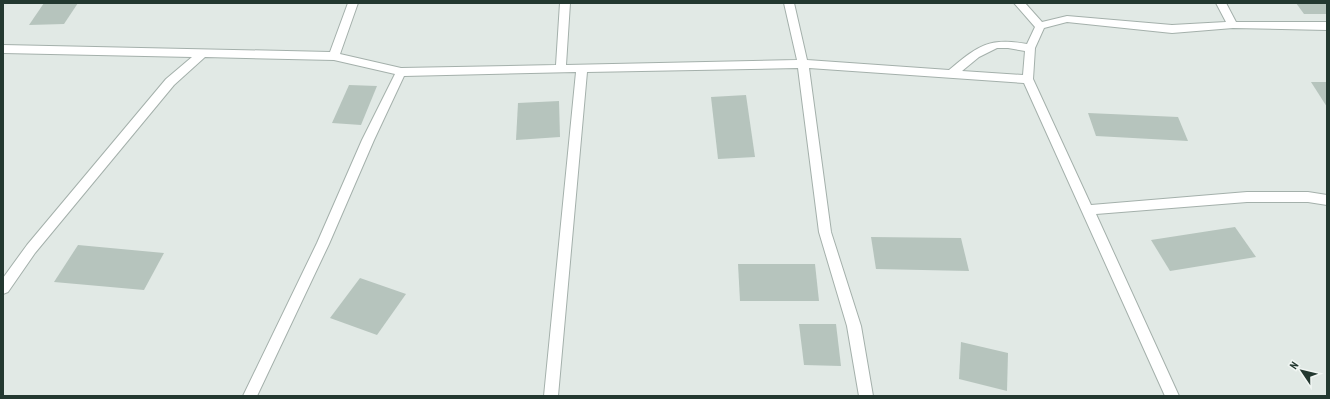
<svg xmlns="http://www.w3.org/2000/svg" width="1330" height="399" font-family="'PT Sans Narrow',sans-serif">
<rect width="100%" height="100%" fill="#e1e9e5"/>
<!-- building -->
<g fill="#b6c4bd">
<path d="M44 3H78L64 24 29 25Z"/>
<path d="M1296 3H1327V14H1304Z"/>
<path d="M1311 82H1327V107Z"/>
<path d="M349 85 377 86 361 125 332 123Z"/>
<path d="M746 95 755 157 718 159 711 97Z"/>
<path d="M559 101 560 137 516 140 518 103Z"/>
<path d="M1088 113 1178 117 1188 141 1096 136Z"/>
<path d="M1235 227 1256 257 1170 271 1151 240Z"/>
<path d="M871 237 961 238 969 271 876 269Z"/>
<path d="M78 245 164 253 144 290 54 282Z"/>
<path d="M738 264H815L819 301H740Z"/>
<path d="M360 278 406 294 377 335 330 318Z"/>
<path d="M799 324H836L841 366 804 365Z"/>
<path d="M961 342 1008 353 1007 391 959 379Z"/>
</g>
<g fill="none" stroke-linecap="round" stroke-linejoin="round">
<defs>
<path id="street" d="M348 3H358L340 54 401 68 556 65 560 3H570L566 65 797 60 784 3H794L807 60 949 70C978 46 988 37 1027 44L1035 27 1014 3H1025L1042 22 1067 16 1172 25 1226 22 1216 3H1226L1236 22H1327V30L1233 28 1172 33 1067 22 1044 28 1035 48 1033 79 1091 205 1247 192H1308L1327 195V205L1308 202H1247L1096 214 1179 396H1165L1024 83 809 68 831 232 861 326 873 396H859L847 326 819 232 798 68 587 72 558 396H544L576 72 404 76 374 140 329 244 257 396H243L317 243 362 140 395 74 334 60 205 57 174 85 35 253 8 292 3 294V278L27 245 166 79 192 57 3 53V45L330 52ZM997 48H1008L1025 51 1023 75 962 71 979 57Z"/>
</defs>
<!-- street casing -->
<use href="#street" stroke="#a4b0ab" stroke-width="2"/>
<!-- street -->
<use href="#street" fill="#fff" fill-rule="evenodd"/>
</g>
<!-- border -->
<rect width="1330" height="399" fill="none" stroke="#233830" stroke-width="8"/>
<!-- north arrow -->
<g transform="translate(1302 371) rotate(305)" stroke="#f1f6f3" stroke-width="3" paint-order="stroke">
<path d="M0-3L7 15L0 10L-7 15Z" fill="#233830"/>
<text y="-6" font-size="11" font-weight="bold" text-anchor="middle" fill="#233830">N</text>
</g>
</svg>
